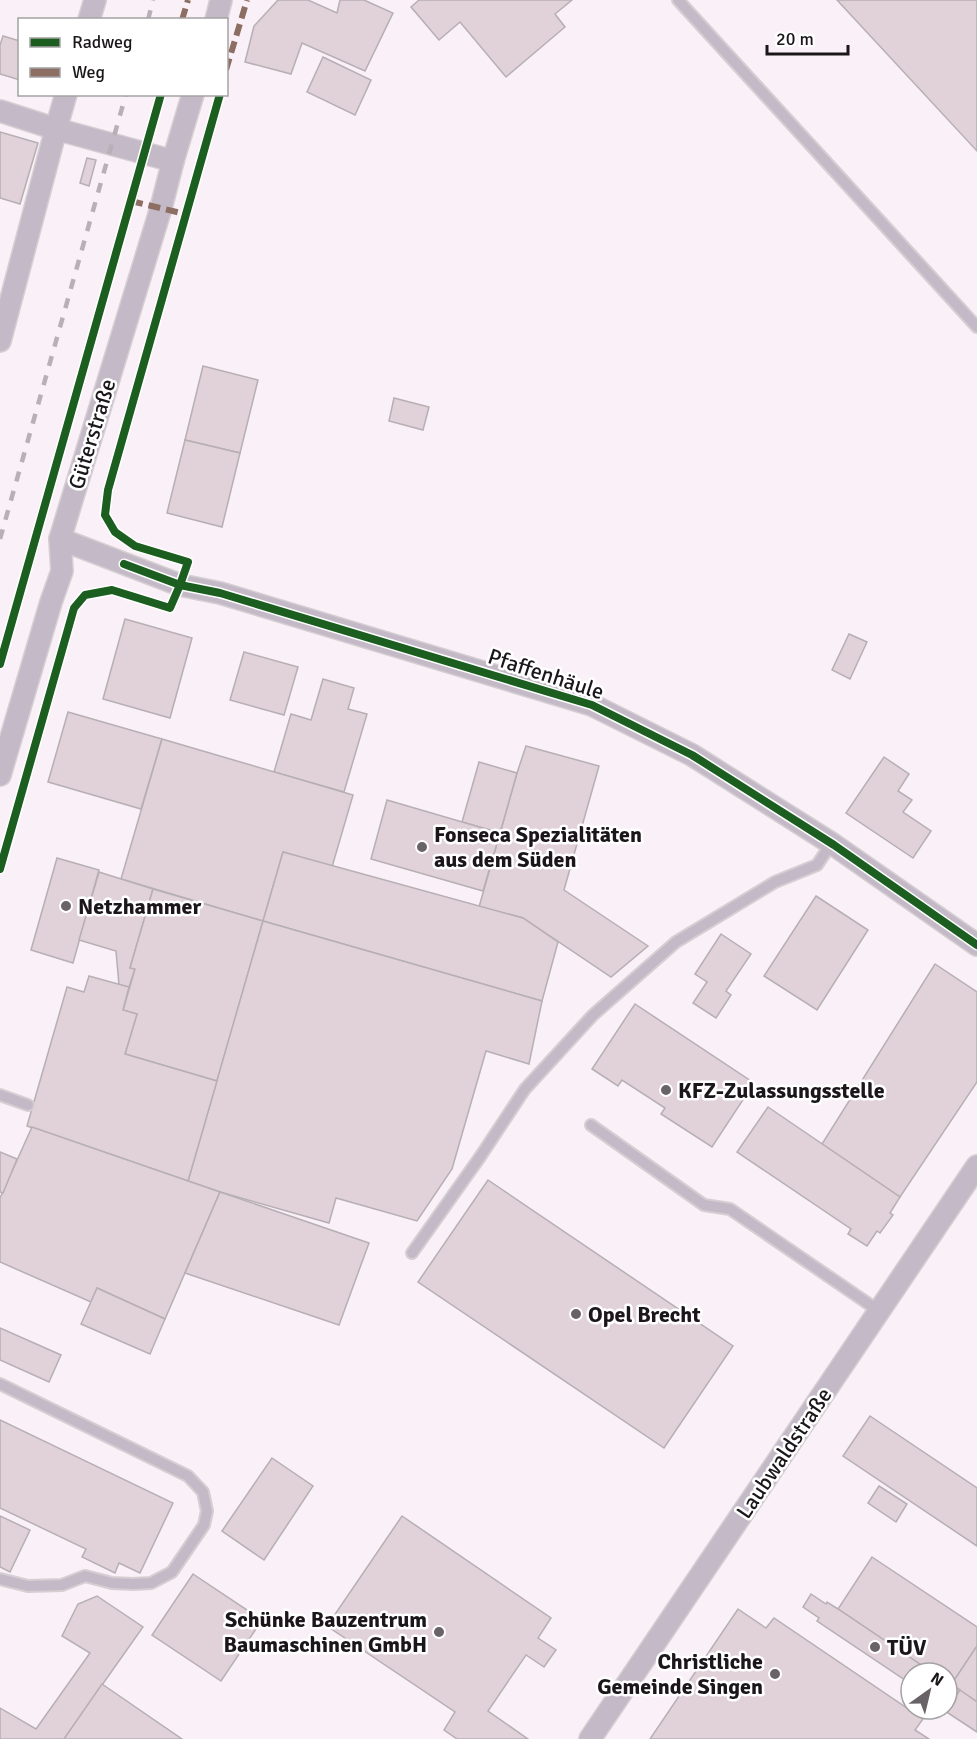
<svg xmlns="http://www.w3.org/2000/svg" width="977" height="1739" font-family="Signika,sans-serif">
<rect width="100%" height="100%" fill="#faf0f7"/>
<!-- building -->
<g fill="#e1d1d8" stroke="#b6afb3" stroke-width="1.5">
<path d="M278 0H308L337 13 340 0H364L393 13 365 71 302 43 291 74 245 62 254 26Z"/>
<path d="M419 0H572L555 14 565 27 506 77 460 22 439 40 411 7Z"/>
<path d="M837 0H977V151Z"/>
<path d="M3 36 20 41V80L0 74V45Z"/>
<path d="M323 57 371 80 355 115 307 92Z"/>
<path d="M0 132 38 143 20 204 0 198Z"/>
<path d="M87 158 96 160 89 186 80 183Z"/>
<path d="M203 366 258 380 240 453 185 440Z"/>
<path d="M394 398 429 407 423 430 389 421Z"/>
<path d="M185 440 240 453 222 527 167 513Z"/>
<path d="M125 619 192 638 170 718 103 699Z"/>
<path d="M849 634 867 642 850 679 832 670Z"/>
<path d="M244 652 298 667 284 715 230 700Z"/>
<path d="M323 679 354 688 348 709 367 714 344 792 274 772 291 714 311 720Z"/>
<path d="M68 712 162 739 141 809 48 782Z"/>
<path d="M162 739 353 795 332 867 283 852 263 921 121 879Z"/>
<path d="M526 746 599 766 564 890 648 946 611 977 523 918 479 907 517 773Z"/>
<path d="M884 757 909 774 898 791 912 800 903 812 931 831 913 858 846 813Z"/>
<path d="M479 762 517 773 500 833 462 822Z"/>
<path d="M387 800 500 833 483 891 371 859Z"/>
<path d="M283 852 523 918 558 942 542 1001 263 921Z"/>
<path d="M57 858 99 870 73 963 31 950Z"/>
<path d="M99 872 153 889 130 968 135 969 129 987 119 985 116 951 79 940Z"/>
<path d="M153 889 263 921 217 1081 125 1054 137 1014 123 1010 135 969 130 968Z"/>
<path d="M816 896 868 930 817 1010 764 976Z"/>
<path d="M263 921 542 1001 529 1064 486 1051 452 1169 417 1221 336 1198 329 1223 220 1192 188 1181Z"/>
<path d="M721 934 751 954 726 991 731 995 716 1018 693 1003 707 982 695 974Z"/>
<path d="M935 964 977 992V1082L900 1197 822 1144Z"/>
<path d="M89 976 129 987 123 1010 137 1014 125 1054 217 1081 188 1181 27 1126 67 987 84 992Z"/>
<path d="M635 1004 754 1083 712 1147 661 1114 665 1108 622 1080 618 1086 592 1069Z"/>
<path d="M768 1107 900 1197 890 1213 893 1215 880 1233 877 1231 867 1246 848 1234 851 1229 737 1152Z"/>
<path d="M32 1127 220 1192 165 1319 97 1288 91 1302 0 1262V1198Z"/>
<path d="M0 1152 17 1159 3 1193 0 1192Z"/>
<path d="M488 1180 733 1346 664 1448 418 1282Z"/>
<path d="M220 1192 369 1243 339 1325 185 1273Z"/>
<path d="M97 1288 165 1319 150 1354 81 1324Z"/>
<path d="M0 1328 61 1355 49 1382 0 1360Z"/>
<path d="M870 1416 977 1488V1546L843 1456Z"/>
<path d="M0 1420 173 1503 140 1573 119 1563 115 1573 82 1557 86 1549 0 1508Z"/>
<path d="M272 1458 313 1486 264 1560 222 1531Z"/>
<path d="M879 1486 907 1504 896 1522 868 1503Z"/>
<path d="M0 1516 30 1530 10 1572 0 1567Z"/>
<path d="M402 1516 551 1618 538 1638 556 1650 544 1667 526 1655 488 1711 528 1739H457L444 1730 455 1712 327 1626Z"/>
<path d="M872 1557 977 1627V1646L951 1685 947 1682V1673H933L838 1609Z"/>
<path d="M193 1574 262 1620 221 1681 152 1635Z"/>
<path d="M811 1594 826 1604 827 1602 838 1609 933 1673H911V1684L817 1621 819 1618 803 1607Z"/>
<path d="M97 1596 143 1627 64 1739H0V1708L36 1729 90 1653 62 1636 78 1604Z"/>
<path d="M738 1609 766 1628 774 1618 923 1719 915 1730 929 1739H650Z"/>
<path d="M977 1646V1702L951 1685Z"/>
<path d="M947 1682 960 1690 947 1708Z"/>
<path d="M102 1684 182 1739H64Z"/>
<path d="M960 1690 977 1702V1732L945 1711Z"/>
</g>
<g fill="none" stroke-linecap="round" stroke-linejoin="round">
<defs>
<g id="service">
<path d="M678 0 977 327"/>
<path d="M0 1095 28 1105"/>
<path d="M591 1125 704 1205 730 1209 879 1311"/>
<path d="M412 1253 480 1157 525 1089 593 1015 676 942 775 882 817 865 831 844"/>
<path d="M0 1384 188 1476 203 1492 207 1511 204 1525 172 1572 151 1583 133 1584 112 1583 85 1576 62 1585 28 1586 0 1579"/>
</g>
<g id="minor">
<path d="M89 20 95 0"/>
<path d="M216 20 221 0"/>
<path d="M0 111 56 129 173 161"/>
<path d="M0 341 56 129 66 94"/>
<path d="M60 539 180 585 220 593 592 705 692 755 834 845 977 945"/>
<path d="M0 775 51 602 62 571 60 539 161 208 173 161 193 94"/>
<path d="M590 1739 977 1166"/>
</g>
</defs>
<!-- service casing -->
<use href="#service" stroke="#d5ced3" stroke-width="14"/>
<!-- minor casing -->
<use href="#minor" stroke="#d5ced3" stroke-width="24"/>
<!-- service -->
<use href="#service" stroke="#c4bac7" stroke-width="10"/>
<!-- minor -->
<use href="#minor" stroke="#c4bac7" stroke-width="21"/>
<!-- rail -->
<g stroke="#b8b0b8" stroke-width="4.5" stroke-dasharray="10 10" stroke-linecap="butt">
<path d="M148 20 153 0"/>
<path d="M0 539 126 94"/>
</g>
<!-- quiet -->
<g stroke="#8d6e63" stroke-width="6" stroke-dasharray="12 6" stroke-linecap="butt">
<path d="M182 20 188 0"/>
<path d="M226 70 247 0"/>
<path d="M131 201 185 214"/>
</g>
<defs>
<g id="cycleway">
<path d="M124 564 180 585 220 593 592 705 692 755 834 845 977 945"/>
<path d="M0 664 161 94"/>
<path d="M0 869 74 608 85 595 112 590 170 608 180 585 188 562 135 546 115 532 105 515 108 490 220 94"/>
</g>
</defs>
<!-- cycleway casing -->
<use href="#cycleway" stroke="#fff" stroke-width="11"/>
<!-- cycleway -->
<use href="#cycleway" stroke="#1b5e20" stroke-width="8"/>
</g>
<!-- markers -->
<g fill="#696267" stroke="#fff" stroke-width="2">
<circle cx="422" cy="847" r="6"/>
<circle cx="66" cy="906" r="6"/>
<circle cx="666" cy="1090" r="6"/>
<circle cx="576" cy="1314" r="6"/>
<circle cx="439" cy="1632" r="6"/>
<circle cx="875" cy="1647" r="6"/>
<circle cx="775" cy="1674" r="6"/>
</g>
<g text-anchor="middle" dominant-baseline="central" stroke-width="5" stroke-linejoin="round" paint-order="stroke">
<!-- street labels -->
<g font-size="22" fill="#1b161a" stroke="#fff">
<text transform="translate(92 434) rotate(-73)">Güterstraße</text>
<text transform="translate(546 674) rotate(18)">Pfaffenhäule</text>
<text transform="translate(784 1453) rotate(-56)">Laubwaldstraße</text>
</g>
<!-- poi labels -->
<g font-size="22" font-weight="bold" fill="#1b161a" stroke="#fff" text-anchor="start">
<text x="434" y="834">Fonseca Spezialitäten<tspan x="434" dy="25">aus dem Süden</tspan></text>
<text x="78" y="906">Netzhammer</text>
<text x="678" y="1090">KFZ-Zulassungsstelle</text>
<text x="588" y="1314">Opel Brecht</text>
<text x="427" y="1619" text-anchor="end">Schünke Bauzentrum<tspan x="427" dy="25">Baumaschinen GmbH</tspan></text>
<text x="887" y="1647">TÜV</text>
<text x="763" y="1661" text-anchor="end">Christliche<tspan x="763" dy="25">Gemeinde Singen</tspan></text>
</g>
</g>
<!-- legend -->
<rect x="18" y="18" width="210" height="78" fill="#ffffff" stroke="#a4a2a3" stroke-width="1.5"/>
<rect x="30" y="38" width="30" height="9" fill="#1b5e20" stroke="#a4a2a3" stroke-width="1.5"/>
<text x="72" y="48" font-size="18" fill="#1b161a">Radweg</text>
<rect x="30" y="68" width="30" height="9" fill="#8d6e63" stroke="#a4a2a3" stroke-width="1.5"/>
<text x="72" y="78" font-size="18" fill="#1b161a">Weg</text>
<!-- north arrow -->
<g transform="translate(929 1691) rotate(34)"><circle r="28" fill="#ffffff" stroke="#a4a2a3" stroke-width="1.5"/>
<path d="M0-4.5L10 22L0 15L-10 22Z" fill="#696267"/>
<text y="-9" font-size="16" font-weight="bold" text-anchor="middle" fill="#1b161a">N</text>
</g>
<!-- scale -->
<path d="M767 45v9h81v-9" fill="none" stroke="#1b161a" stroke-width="3"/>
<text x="776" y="45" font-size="18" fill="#1b161a" stroke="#ffffff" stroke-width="4.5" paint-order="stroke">20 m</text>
</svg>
